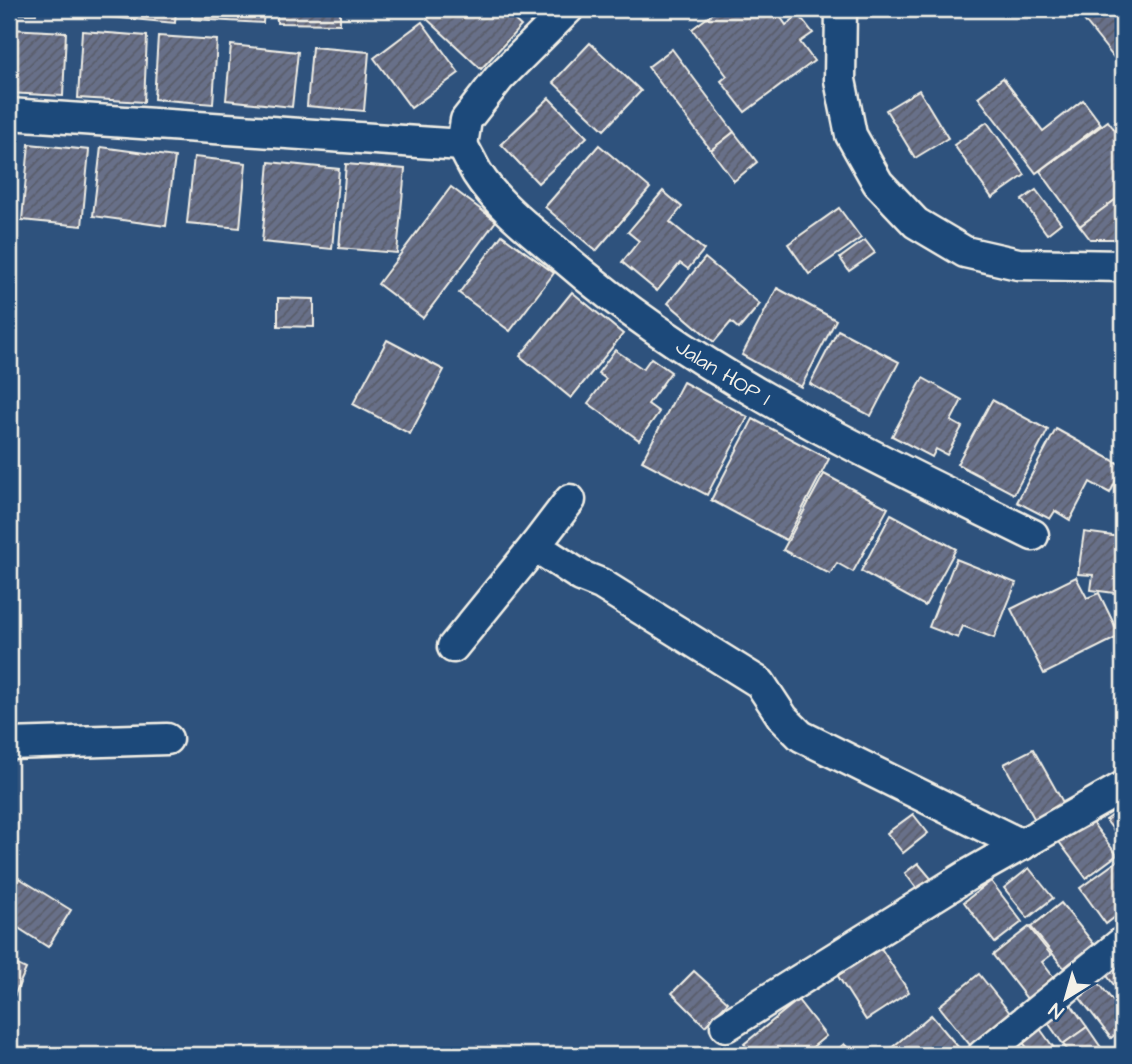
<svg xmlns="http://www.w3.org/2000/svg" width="1132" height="1064" font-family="'Architects Daughter',sans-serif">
<defs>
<pattern id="building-hatch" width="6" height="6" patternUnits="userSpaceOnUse" patternTransform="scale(1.75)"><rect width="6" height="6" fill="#687089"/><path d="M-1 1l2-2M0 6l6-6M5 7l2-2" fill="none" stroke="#585c68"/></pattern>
</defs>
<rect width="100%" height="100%" fill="#2e527d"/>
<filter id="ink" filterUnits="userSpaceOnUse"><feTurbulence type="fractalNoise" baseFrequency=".0143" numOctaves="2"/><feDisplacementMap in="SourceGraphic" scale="14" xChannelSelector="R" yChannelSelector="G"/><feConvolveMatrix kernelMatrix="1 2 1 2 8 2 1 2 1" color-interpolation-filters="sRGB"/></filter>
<g filter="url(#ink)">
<!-- building -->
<g fill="url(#building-hatch)" stroke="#f4f1e8" stroke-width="2">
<rect x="9" y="9" width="27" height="5"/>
<path d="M112 9H176L175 23 111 17Z"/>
<path d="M193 9H264L263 23 192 19Z"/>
<path d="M277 9H340V24L277 23Z"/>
<path d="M437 9H502L521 26 481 69 427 19Z"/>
<path d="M518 9H545L531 22Z"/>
<path d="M719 9H775L786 25 799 15 813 33 800 42 814 61 745 112 721 81 727 76 692 29Z"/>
<path d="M1075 9H1123V69Z"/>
<path d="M422 22 459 73 411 108 374 58Z"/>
<path d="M9 29 66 32 63 96 9 93Z"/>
<path d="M82 31 147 36 144 102 78 98Z"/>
<path d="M158 36 217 40 213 104 154 99Z"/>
<path d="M590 43 641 91 604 130 553 82Z"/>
<path d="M231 45 298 52 292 107 226 100Z"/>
<path d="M312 47 369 52 364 111 307 106Z"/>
<path d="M672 49 734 132 711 150 648 67Z"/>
<path d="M1003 78 1043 131 1083 100 1101 124 1036 173 978 97Z"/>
<path d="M919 90 948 138 915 158 886 110Z"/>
<path d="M549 98 587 137 538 183 501 144Z"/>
<path d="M1108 121 1123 141V194L1080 226 1040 171Z"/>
<path d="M987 122 1025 175 992 198 954 145Z"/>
<path d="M734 132 757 162 734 181 711 150Z"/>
<path d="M9 144 18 145 10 228H9Z"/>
<path d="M29 144 89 150 82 226 22 220Z"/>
<path d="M599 145 650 188 596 251 545 207Z"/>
<path d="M101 147 175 157 166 226 93 216Z"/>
<path d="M194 157 246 163 240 228 187 223Z"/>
<path d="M269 162 339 169 332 249 262 242Z"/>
<path d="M346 164 405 169 397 253 339 248Z"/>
<path d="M451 187 496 221 423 318 378 284Z"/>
<path d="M1036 190 1061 223 1047 234 1022 200Z"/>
<path d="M663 191 682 207 670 222 704 250 688 269 680 263 657 291 622 262 639 241 628 232Z"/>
<path d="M1123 194V239H1090L1080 226Z"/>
<path d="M839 208 861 238 809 274 788 244Z"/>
<path d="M502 235 554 273 510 331 459 293Z"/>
<path d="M865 240 875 253 849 271 840 258Z"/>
<path d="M705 258 760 304 739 329 731 322 714 342 668 303Z"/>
<path d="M777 288 836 320 801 387 742 355Z"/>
<path d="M572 292 623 334 571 398 520 356Z"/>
<path d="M278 298 314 299V327L278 326Z"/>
<path d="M838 330 899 362 871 416 810 384Z"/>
<path d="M387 340 444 370 410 434 353 404Z"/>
<path d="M615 350 643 369 651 358 671 372 648 404 659 412 639 440 588 403 606 379 598 373Z"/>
<path d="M923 378 962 400 951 421 962 427 947 455 936 449 932 457 892 436Z"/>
<path d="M683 382 748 417 707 495 642 461Z"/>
<path d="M992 400 1048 430 1014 494 957 464Z"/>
<path d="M753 419 829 459 786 540 711 500Z"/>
<path d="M1056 429 1123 466 1110 493 1090 482 1070 520 1055 511 1050 519 1017 502Z"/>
<path d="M824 474 888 508 853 572 837 563 830 574 783 550Z"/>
<path d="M891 514 956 549 925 606 861 571Z"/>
<path d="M1123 515V594L1091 590 1093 575 1078 574 1084 532 1121 537Z"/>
<path d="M956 559 1016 583 994 638 963 626 958 638 929 627Z"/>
<path d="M1076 577 1087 598 1099 593 1120 636 1044 674 1011 609Z"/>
<path d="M1033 749 1064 804 1035 820 1004 764Z"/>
<path d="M1123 808V843L1106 820Z"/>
<path d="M913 814 928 833 903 853 887 833Z"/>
<path d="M1088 817 1117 855 1086 878 1057 839Z"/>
<path d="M1123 857V911L1106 924 1080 888Z"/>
<path d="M918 863 934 882 920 893 905 873Z"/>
<path d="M1029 868 1053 898 1028 918 1004 888Z"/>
<path d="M19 878 71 910 48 947 9 922V894Z"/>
<path d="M991 881 1022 922 995 943 964 902Z"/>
<path d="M1061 903 1094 944 1064 968 1031 927Z"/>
<path d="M1029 927 1051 955 1042 962 1055 979 1028 1000 993 955Z"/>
<path d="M879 945 909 992 866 1020 836 973Z"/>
<path d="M1118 956 1123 962V997L1102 969Z"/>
<path d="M9 961 26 969 12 1001 9 999Z"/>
<path d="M694 971 728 1002 705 1026 672 993Z"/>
<path d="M979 974 1014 1018 974 1050 939 1006Z"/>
<path d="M1095 978 1123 1014V1028L1111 1038 1076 993Z"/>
<path d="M798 1000 826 1036 803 1055H753L744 1044Z"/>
<path d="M1070 1003 1087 1027 1063 1044 1046 1020Z"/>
<path d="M931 1015 965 1055H883Z"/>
<path d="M1038 1026 1059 1055H1032L1020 1038Z"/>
<path d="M1087 1027 1102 1049 1092 1055H1071L1063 1044Z"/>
<path d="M844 1044 855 1055H832Z"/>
</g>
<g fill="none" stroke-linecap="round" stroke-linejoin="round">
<defs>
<g id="street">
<path d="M841 9 840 80 851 135 878 183 916 223 965 252 1018 264 1123 266"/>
<path d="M9 114 462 145 466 120 499 78 568 9"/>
<path id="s1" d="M462 145C467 154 472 164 477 173 498 206 534 233 564 258 702 378 871 455 1033 535"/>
<path d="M570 500 535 546 581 576 601 584 760 683 783 718 801 736 1022 845"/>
<path d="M453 647 535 546"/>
<path d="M9 744 167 739"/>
<path d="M726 1026 968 875 1123 787"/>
<path d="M983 1055 1123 942"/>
</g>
</defs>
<!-- street casing -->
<use href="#street" stroke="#f4f1e8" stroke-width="35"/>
<!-- street -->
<use href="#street" stroke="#1f4a7a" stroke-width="30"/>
</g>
</g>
<g text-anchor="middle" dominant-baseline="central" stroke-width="5" stroke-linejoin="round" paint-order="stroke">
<!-- street labels -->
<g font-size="21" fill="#f4f1e8" stroke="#1f4a7a">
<text stroke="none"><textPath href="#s1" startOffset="350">Jalan HOP 1</textPath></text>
</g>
</g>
<!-- margin -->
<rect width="1132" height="1064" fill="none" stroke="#1f4a7a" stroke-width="35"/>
<rect x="18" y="18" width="1097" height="1029" fill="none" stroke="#f4f1e8" stroke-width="2.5" filter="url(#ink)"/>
<!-- north arrow -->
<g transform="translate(1066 998) rotate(217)" stroke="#1f4a7a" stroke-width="5" paint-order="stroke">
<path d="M0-5L12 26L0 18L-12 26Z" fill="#f4f1e8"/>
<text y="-10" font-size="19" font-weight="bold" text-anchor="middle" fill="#f4f1e8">N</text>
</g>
</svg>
